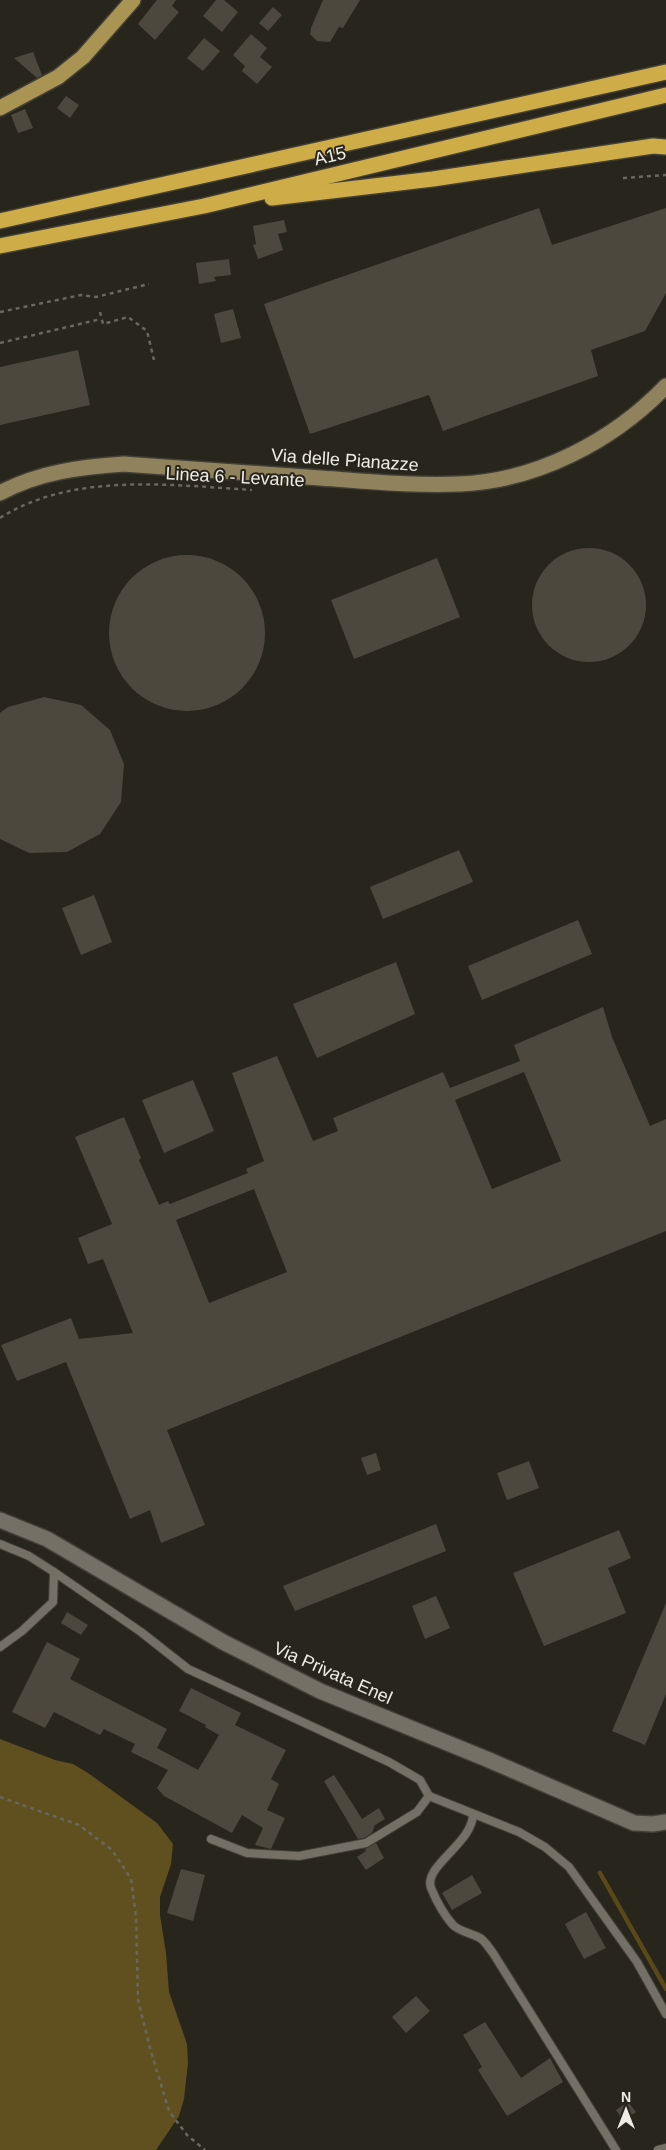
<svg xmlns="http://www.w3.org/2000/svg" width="666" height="2150" font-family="Helvetica,sans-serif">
<rect width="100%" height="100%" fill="#28251c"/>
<!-- forest -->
<path fill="#60501f" d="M0 1739 55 1760 73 1764 88 1773 157 1823 173 1844 171 1864 160 1897V1915L166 1953 169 1992 187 2044 188 2063 184 2099 179 2116 156 2150H0Z"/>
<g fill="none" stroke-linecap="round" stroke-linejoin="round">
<!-- stream -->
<path stroke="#594918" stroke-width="4.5" d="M600 1873 666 1989"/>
</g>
<!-- building -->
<g fill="#4c483e" fill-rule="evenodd">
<path d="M157 0H176L172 6 179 12 155 40 138 24Z"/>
<path d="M216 0H224L238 12 222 32 203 16Z"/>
<path d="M323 0H360L343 28 339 27 330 42 317 41 310 34 311 28Z"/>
<path d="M273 7 282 15 268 31 259 23Z"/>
<path d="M251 34 267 48 260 57 272 67 257 84 242 71 245 66 233 55Z"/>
<path d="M204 38 220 51 203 71 187 58Z"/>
<path d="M33 52 42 75 37 78 14 58Z"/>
<path d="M66 96 79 105 70 118 57 108Z"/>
<path d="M25 109 33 128 18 133 11 115Z"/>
<path d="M539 208 552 245 666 208V293L645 331 591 350 598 376 443 431 429 395 310 434 264 304Z"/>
<path d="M284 220 287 232 278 234 283 250 258 259 253 245 256 244 253 226Z"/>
<path d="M229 259 231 275 214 277 216 281 199 284 196 263Z"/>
<path d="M233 309 241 338 221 343 214 314Z"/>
<path d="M78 350 90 405 0 425V367Z"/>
<circle cx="589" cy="605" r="57"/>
<circle cx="187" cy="633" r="78"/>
<path d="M437 558 460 617 354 659 331 600Z"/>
<path d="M44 697 81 705 110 730 124 764 121 802 100 834 67 852 29 853 0 839V713L8 707Z"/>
<path d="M459 850 473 882 383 919 370 887Z"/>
<path d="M94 895 112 942 81 955 62 908Z"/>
<path d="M578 920 592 954 482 1000 468 966Z"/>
<path d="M396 962 415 1014 317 1058 293 1004Z"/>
<path d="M603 1007 612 1037 650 1126 666 1119V1231L167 1430 205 1525 161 1543 150 1510 130 1519 66 1362 17 1381 1 1345 71 1318 79 1339 133 1333 103 1259 88 1264 78 1238 112 1224 75 1137 124 1117 141 1158 139 1160 159 1205 168 1201 170 1204 248 1173 246 1169 264 1161 232 1073 277 1056 313 1141 338 1131 333 1118 443 1072 450 1088 520 1061 514 1045ZM524 1072 561 1161 492 1189 455 1100ZM254 1189 287 1272 209 1303 176 1220Z"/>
<path d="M193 1080 214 1131 164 1153 142 1100Z"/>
<path d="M376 1453 381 1470 367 1475 361 1458Z"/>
<path d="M529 1461 539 1488 507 1500 497 1473Z"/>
<path d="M436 1524 446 1551 295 1611 283 1586Z"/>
<path d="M619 1530 631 1558 608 1568 626 1613 544 1646 513 1573Z"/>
<path d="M436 1596 450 1628 425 1639 412 1606Z"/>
<path d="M666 1603V1694L645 1745 612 1731Z"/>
<path d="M67 1612 88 1625 81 1635 61 1623Z"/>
<path d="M47 1642 80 1659 70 1679 167 1729 157 1748 198 1770 219 1735 205 1727 206 1725 179 1711 191 1688 241 1713 235 1725 286 1750 271 1779 279 1784 267 1810 285 1818 271 1849 255 1845 263 1828 242 1815 232 1833 164 1796 157 1788 168 1770 131 1752 135 1744 104 1729 100 1735 54 1712 45 1728 12 1712Z"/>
<path d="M334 1775 362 1819 379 1808 385 1819 375 1825 372 1833 364 1838 358 1839 324 1781Z"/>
<path d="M376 1843 384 1858 366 1870 357 1857 366 1851 365 1849Z"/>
<path d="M181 1869 205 1875 193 1921 167 1913Z"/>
<path d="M472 1875 482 1893 452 1910 442 1893Z"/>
<path d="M586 1912 606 1948 584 1959 565 1924Z"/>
<path d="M416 1996 430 2011 406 2033 392 2017Z"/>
<path d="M485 2022 521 2078 550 2058 563 2082 507 2116 478 2070 482 2067 463 2035Z"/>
<path d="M628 2102 636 2112 623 2121 616 2110Z"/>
</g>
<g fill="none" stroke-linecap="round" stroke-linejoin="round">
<defs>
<g id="lane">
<path d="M0 1544 29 1556 54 1572 53 1602 22 1631 0 1647"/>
<path d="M54 1572 141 1632 188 1669 389 1762 420 1780 429 1796 417 1812 366 1843 299 1856 247 1853 211 1839"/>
<path d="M429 1796 519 1832 545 1847 569 1867 637 1962 666 2014"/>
<path d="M473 1814C473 1843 423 1866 431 1888 436 1900 444 1915 453 1925 460 1932 472 1933 480 1938 485 1941 489 1948 493 1953L616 2150"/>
<path d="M658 2150 666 2148"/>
</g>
<path id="street" d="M0 1520 47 1539 223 1642 320 1691 489 1760 634 1823 653 1824 666 1822"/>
<path id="secondary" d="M0 493C39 472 81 467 124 464 189 469 254 473 320 478 366 481 413 486 459 484 537 481 613 441 666 386"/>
<path id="primary" d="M0 108 58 77 83 57 133 0"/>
<g id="highway">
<path d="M272 198 433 179 653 146 666 147"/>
<path d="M0 221 666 72"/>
<path d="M0 246 204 206 666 95"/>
</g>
</defs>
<!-- lane casing -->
<use href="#lane" stroke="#423f37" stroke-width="10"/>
<!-- street casing -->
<use href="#street" stroke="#423f37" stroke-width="18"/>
<!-- secondary casing -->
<use href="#secondary" stroke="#423f37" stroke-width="18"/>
<!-- primary casing -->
<use href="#primary" stroke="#423f37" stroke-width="18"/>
<!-- highway casing -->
<use href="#highway" stroke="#423f37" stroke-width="18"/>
<!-- path -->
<g stroke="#6a675f" stroke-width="2.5" stroke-dasharray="4 4" stroke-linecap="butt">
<path d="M623 178 666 175"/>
<path d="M0 312 81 295 96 297 149 284"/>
<path d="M100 312 103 324 128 317 147 331 154 360"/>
<path d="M0 343 101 319"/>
<path d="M0 518C72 472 171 485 252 490"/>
<path d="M0 1797 79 1825 112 1850 131 1879 136 1916 138 2000 150 2048 169 2111 187 2135 205 2150"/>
</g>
<!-- lane -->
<use href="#lane" stroke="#747065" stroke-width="8"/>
<!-- street -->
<use href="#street" stroke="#747065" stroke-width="15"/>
<!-- secondary -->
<use href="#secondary" stroke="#8f825c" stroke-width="15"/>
<!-- primary -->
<use href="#primary" stroke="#aa9453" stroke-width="15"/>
<!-- highway -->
<use href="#highway" stroke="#ceac47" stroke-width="15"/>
</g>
<g text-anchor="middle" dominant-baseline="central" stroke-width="4" stroke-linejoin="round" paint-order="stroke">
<!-- street labels -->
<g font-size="18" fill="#eeece5" stroke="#28251c">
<text transform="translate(330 156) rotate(-13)">A15</text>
<text transform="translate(345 460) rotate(4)">Via delle Pianazze</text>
<text transform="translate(235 477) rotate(3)">Linea 6 - Levante</text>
<text transform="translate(333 1673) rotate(24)">Via Privata Enel</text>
</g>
</g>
<!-- north arrow -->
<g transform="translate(626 2110)" stroke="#28251c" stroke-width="4" paint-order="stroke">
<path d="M0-4L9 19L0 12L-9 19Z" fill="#eeece5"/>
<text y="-8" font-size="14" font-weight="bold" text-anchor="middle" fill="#eeece5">N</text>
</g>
</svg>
